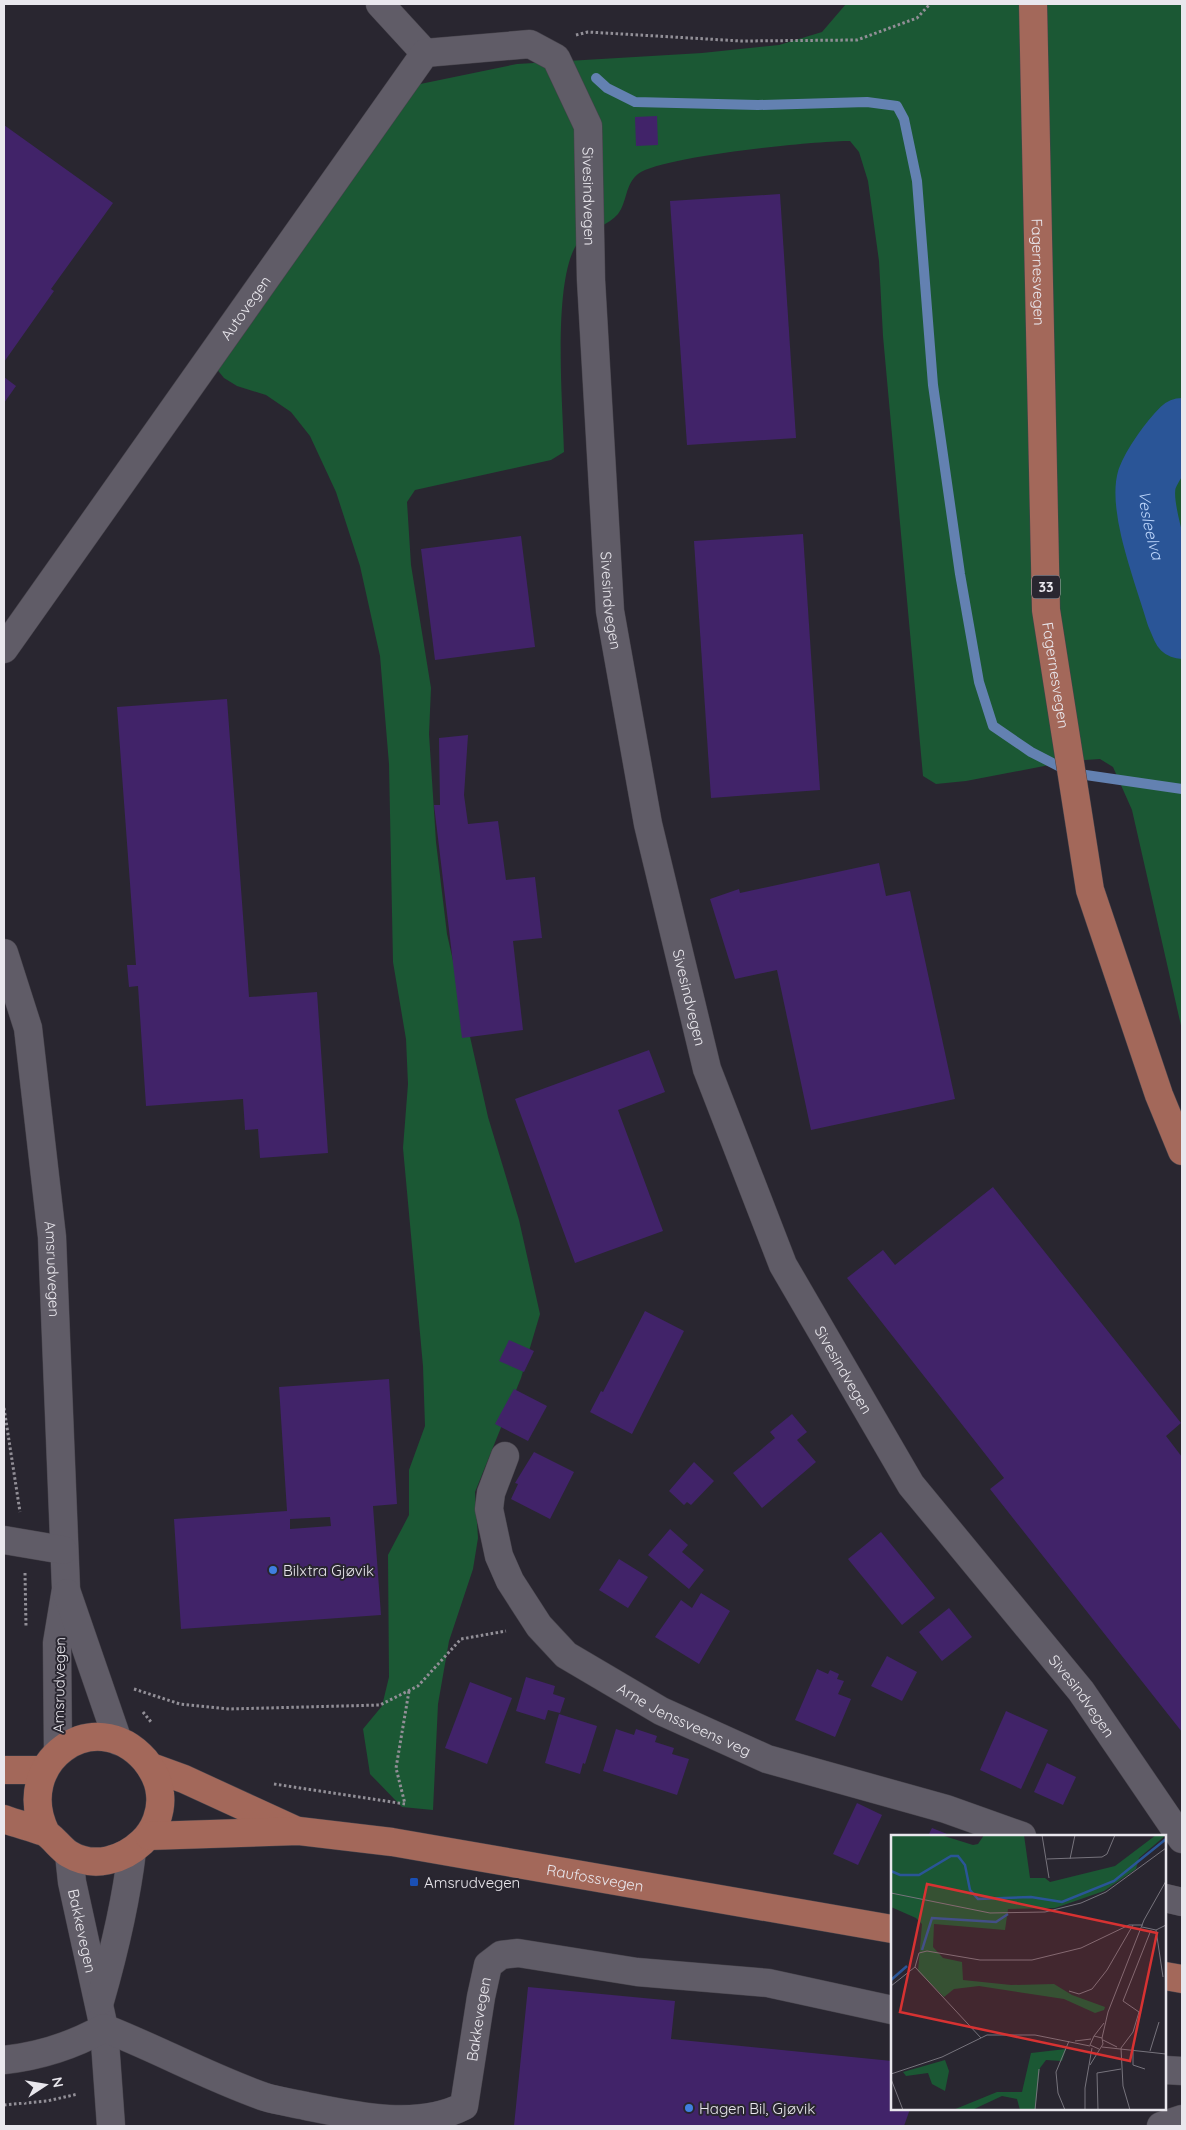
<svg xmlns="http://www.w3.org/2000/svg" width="1186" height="2130" font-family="Quicksand,sans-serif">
<rect width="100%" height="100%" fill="#292630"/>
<!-- green -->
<path fill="#1b5834" d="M846 4H1182V1030L1132 810 1113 767 1100 759 1070 761 966 781 936 784 923 776 883 336 879 261 868 181 859 152 850 141C815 141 661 156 638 174 625 184 627 203 618 214 609 225 590 229 580 240 551 272 563 406 564 452L551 460 415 490 407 502 411 565 431 688 429 734 436 842 447 934 488 1117 519 1220 540 1314 521 1378 475 1492 478 1538 473 1569 449 1641 438 1704 433 1810 402 1807 370 1774 363 1729 382 1706 389 1677 388 1555 409 1515V1470L425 1426 423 1366 403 1148 408 1084 406 1039 393 962 389 764 380 656 360 566 336 492 310 436 291 412 266 395 237 386 224 378 215 367 396 89 517 64 702 53 779 45 822 32Z"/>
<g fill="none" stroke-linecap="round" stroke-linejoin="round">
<!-- stream -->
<path stroke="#6381b1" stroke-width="10" d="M596 78 607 88 635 102 758 105 867 102 897 106 904 119 917 181 933 385 960 574 979 682 993 726 1031 752 1072 773 1182 789"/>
<!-- river -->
<path stroke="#2a5597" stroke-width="60" id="s1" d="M1182 428C1170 440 1153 463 1147 479 1138 509 1167 583 1176 615L1182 629"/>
</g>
<!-- building -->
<g fill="#412369" fill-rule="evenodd">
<path d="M657 116 658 145 636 146 635 117Z"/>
<path d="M4 125 113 203 51 289 54 291 4 362Z"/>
<path d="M780 194 796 438 687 445 670 201Z"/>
<path d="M4 377 16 386 4 403Z"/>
<path d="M803 534 820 790 711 798 694 541Z"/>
<path d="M521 536 535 647 435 660 421 549Z"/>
<path d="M227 699 249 997 317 992 328 1153 260 1158 258 1129 245 1130 243 1099 146 1106 138 986 129 987 127 965H136L117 707Z"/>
<path d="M468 735 464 795 468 824 498 821 506 880 535 877 542 938 513 941 523 1030 462 1038 434 805H440L439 738Z"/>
<path d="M879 863 886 896 910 891 955 1099 811 1130 777 970 735 979 710 899 739 889 740 893Z"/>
<path d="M649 1050 665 1092 618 1110 663 1231 575 1263 515 1099Z"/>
<path d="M993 1187 1181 1423 1166 1436 1182 1457V1732L990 1489 1004 1478 847 1278 883 1250 895 1265Z"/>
<path d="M645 1311 684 1331 632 1434 590 1412 601 1391 603 1392Z"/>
<path d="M509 1340 534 1351 524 1372 499 1361Z"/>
<path d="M389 1379 397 1504 373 1506 381 1615 181 1629 174 1519 287 1511 279 1387ZM330 1517 331 1526 290 1529V1519Z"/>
<path d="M514 1389 547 1406 528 1441 495 1424Z"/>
<path d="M792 1414 807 1432 797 1440 816 1462 762 1508 733 1473 775 1438 770 1432Z"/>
<path d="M534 1452 574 1472 550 1519 511 1499 518 1484 515 1483Z"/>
<path d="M694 1462 714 1481 691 1505 687 1502 684 1505 669 1491Z"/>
<path d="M670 1529 688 1545 682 1552 704 1570 689 1589 648 1555Z"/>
<path d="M881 1532 935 1598 902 1625 848 1559Z"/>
<path d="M619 1559 648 1577 628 1608 599 1590Z"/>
<path d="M701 1593 730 1611 699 1664 655 1637 681 1600 692 1608Z"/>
<path d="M949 1608 972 1637 942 1661 919 1632Z"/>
<path d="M887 1656 917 1672 902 1701 871 1686Z"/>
<path d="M817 1669 828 1674 830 1670 839 1674 837 1679 844 1681 838 1694 851 1699 835 1737 795 1720Z"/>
<path d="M526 1677 555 1686 553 1694 565 1698 560 1713 548 1710 545 1720 516 1711Z"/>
<path d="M470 1682 512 1698 487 1764 445 1748Z"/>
<path d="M1006 1711 1048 1730 1021 1789 980 1770Z"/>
<path d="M559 1714 597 1726 585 1764 583 1763 580 1774 545 1763Z"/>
<path d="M616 1729 634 1735 636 1729 657 1736 655 1742 674 1748 672 1754 689 1759 677 1795 603 1771Z"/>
<path d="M1047 1763 1076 1777 1063 1805 1034 1792Z"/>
<path d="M857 1803 882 1815 858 1865 833 1854Z"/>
<path d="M932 1828 952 1836H928Z"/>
<path d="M528 1987 675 2001 671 2039 892 2061V2109H910L904 2126H514Z"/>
</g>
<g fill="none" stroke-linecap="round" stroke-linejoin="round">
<defs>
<g id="minor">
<path d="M380 4 425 53"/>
<path id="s2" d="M4 649 425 53 530 44 556 58 588 126 591 280 610 611 648 824 707 1069 783 1265 911 1485 1081 1691 1182 1839"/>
<path id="s3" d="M4 953 28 1028 52 1237 66 1589 57 1643 58 1752"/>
<path id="s4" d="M505 1456 491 1493 489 1509 499 1556 510 1581 539 1626 566 1655 661 1711 767 1759 946 1809 1022 1836"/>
<path d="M4 1540 63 1550"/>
<path d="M67 1593 118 1741"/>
<path id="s5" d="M69 1854 72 1882 104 2028 111 2126"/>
<path d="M1165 1898 1182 1902"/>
<path d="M100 2001C114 1952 126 1902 132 1851"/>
<path id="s6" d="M4 2060C40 2056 72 2046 104 2028 158 2049 210 2078 265 2097 278 2101 293 2103 306 2106 355 2116 418 2130 464 2106L481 1997 488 1965 501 1955 518 1953 637 1972 768 1983 892 2010"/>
<path d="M1165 2070 1182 2071"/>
<path d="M1161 2126 1182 2119"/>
</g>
<g id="major">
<path id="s7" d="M1033 4 1046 610 1090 890 1159 1095 1182 1151"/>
<path d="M151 1767 184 1779 295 1830"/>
<path d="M4 1770H43"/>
<path d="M4 1819C17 1824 31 1827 44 1832 51 1835 61 1849 69 1854 94 1869 123 1860 142 1842 155 1830 162 1811 160 1794 159 1781 153 1770 145 1760 94 1702 11 1763 46 1833"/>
<path id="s8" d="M149 1836 299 1831 392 1842 892 1929"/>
<path d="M1165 1976 1182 1979"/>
</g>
</defs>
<!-- minor casing -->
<use href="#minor" stroke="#46434b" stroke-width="29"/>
<!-- major casing -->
<use href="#major" stroke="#46434b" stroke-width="29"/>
<!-- path -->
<g stroke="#928f97" stroke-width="3" stroke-dasharray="2.5 2.5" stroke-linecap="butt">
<path d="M576 35 588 32 741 41 857 40 917 18 930 4"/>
<path d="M4 1408 20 1512"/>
<path d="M25 1573 26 1627"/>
<path d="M134 1689 180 1704 229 1709 380 1705 418 1686 461 1639 506 1631"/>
<path d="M143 1712 151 1722"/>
<path d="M274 1784 405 1804 396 1768 409 1691"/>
<path d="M4 2105 47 2101 78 2094"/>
</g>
<!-- minor -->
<use href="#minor" stroke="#605c67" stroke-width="28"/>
<!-- major -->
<use href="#major" stroke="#a3685a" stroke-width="28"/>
</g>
<!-- markers -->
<g fill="#3f7fe0" stroke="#292630" stroke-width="2">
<circle cx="273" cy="1570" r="5"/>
<circle cx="689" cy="2108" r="5"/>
</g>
<rect fill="#1a4fb4" stroke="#292630" stroke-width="2" x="409" y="1877" width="10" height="10" rx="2.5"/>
<g text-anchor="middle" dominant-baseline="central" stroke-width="4" stroke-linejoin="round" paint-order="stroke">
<!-- shield labels -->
<rect fill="#292630" stroke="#afadb4" stroke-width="1" x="1032" y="575.5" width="28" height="23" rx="4"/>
<g font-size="14" font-weight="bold" fill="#e9e7ed">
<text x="1046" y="587">33</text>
</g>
<!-- street labels -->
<g font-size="15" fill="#e9e7ed" stroke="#292630">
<text stroke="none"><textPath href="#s2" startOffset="1010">Sivesindvegen</textPath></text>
<text stroke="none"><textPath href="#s7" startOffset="268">Fagernesvegen</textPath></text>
<text stroke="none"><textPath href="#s2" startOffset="418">Autovegen</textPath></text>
<text stroke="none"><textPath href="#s2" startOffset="1415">Sivesindvegen</textPath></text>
<text stroke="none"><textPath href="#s7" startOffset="672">Fagernesvegen</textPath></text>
<text stroke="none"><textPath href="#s2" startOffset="1820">Sivesindvegen</textPath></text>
<text stroke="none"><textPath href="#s3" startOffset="321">Amsrudvegen</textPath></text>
<text stroke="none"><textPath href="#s2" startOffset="2225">Sivesindvegen</textPath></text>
<text transform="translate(59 1685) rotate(-89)">Amsrudvegen</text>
<text stroke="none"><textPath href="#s2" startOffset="2630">Sivesindvegen</textPath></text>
<text stroke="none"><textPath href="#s4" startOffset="359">Arne Jenssveens veg</textPath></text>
<text stroke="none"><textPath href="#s8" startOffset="450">Raufossvegen</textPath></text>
<text stroke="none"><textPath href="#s5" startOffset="78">Bakkevegen</textPath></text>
<text stroke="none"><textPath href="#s6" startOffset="572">Bakkevegen</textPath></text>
</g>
<!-- poi labels -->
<g font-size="15" fill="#e9e7ed" stroke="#292630" text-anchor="start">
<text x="283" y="1570">Bilxtra Gjøvik</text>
<text x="424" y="1882">Amsrudvegen</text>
<text x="699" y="2108">Hagen Bil, Gjøvik</text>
</g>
<!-- water labels -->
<g font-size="16" font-style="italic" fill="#bcd5fb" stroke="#292630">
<text stroke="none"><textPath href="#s1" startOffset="109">Vesleelva</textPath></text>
</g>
</g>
<!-- overview -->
<g transform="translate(891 1835)">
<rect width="275" height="275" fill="#292630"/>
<path d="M0 0H50L82 10 87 9 93 0H133L139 43H154L159 47 224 31 265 0H275L248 23 245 34 213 56 164 73 117 74 114 95 43 89 42 112 52 123 71 127 72 145 120 150 163 149 181 160 214 172 213 175 204 178 173 164 88 151 63 154 53 162 27 136 31 89 25 83 0 72ZM175 214 171 226 155 225 149 233 144 275H129L126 264 111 261 81 275H62L106 257H131L140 218ZM54 225 58 236 54 256 41 249 37 238 15 241 12 237Z" fill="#1b5834"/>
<path fill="none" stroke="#2a5597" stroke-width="2.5" d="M0 36 9 40H28L60 21H67L74 30 79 55 87 64 140 62 171 67 223 46 275 4M31 115 41 83 105 87 117 79M0 145 16 131"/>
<path fill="none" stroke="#76737c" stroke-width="1" d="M151 0 158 43M156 24 211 22 216 19 224 0M179 24 184 0M0 58 99 78 154 77 190 68 215 57 275 13M251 92 265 95 275 90M265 95 272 142M0 151 24 132M178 156 188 159 201 154 216 135 242 90M203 201 213 188M90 203 24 132 28 118 36 116 89 125H141L190 113 238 90H252M211 203 217 177 253 85 275 46M212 205 226 212M184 206 200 204M211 212 275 219M242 214V230L254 234M259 216 268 187M199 230 212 209 211 203 203 201 199 210 208 214M0 239 51 222 96 200H144L199 211M0 244 12 275M144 275 148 234M174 275 167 258 165 237 178 206M194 275V253L201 213M207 275 206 238 230 234M239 275 232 251 230 213 242 197 248 177 232 166 260 95"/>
<path fill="#d73232" fill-opacity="0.15" stroke="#d73232" stroke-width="2.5" d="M36 49 266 98 239 226 9 177Z"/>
<rect width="275" height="275" fill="none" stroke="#e9e7ed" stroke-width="2.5"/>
</g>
<!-- border -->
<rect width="1186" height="2130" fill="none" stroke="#e9e7ed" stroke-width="10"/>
<!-- north arrow -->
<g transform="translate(45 2085) rotate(78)" stroke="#292630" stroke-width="4" paint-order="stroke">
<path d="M0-4L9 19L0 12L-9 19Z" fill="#e9e7ed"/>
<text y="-8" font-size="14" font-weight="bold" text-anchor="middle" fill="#e9e7ed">N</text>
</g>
</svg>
